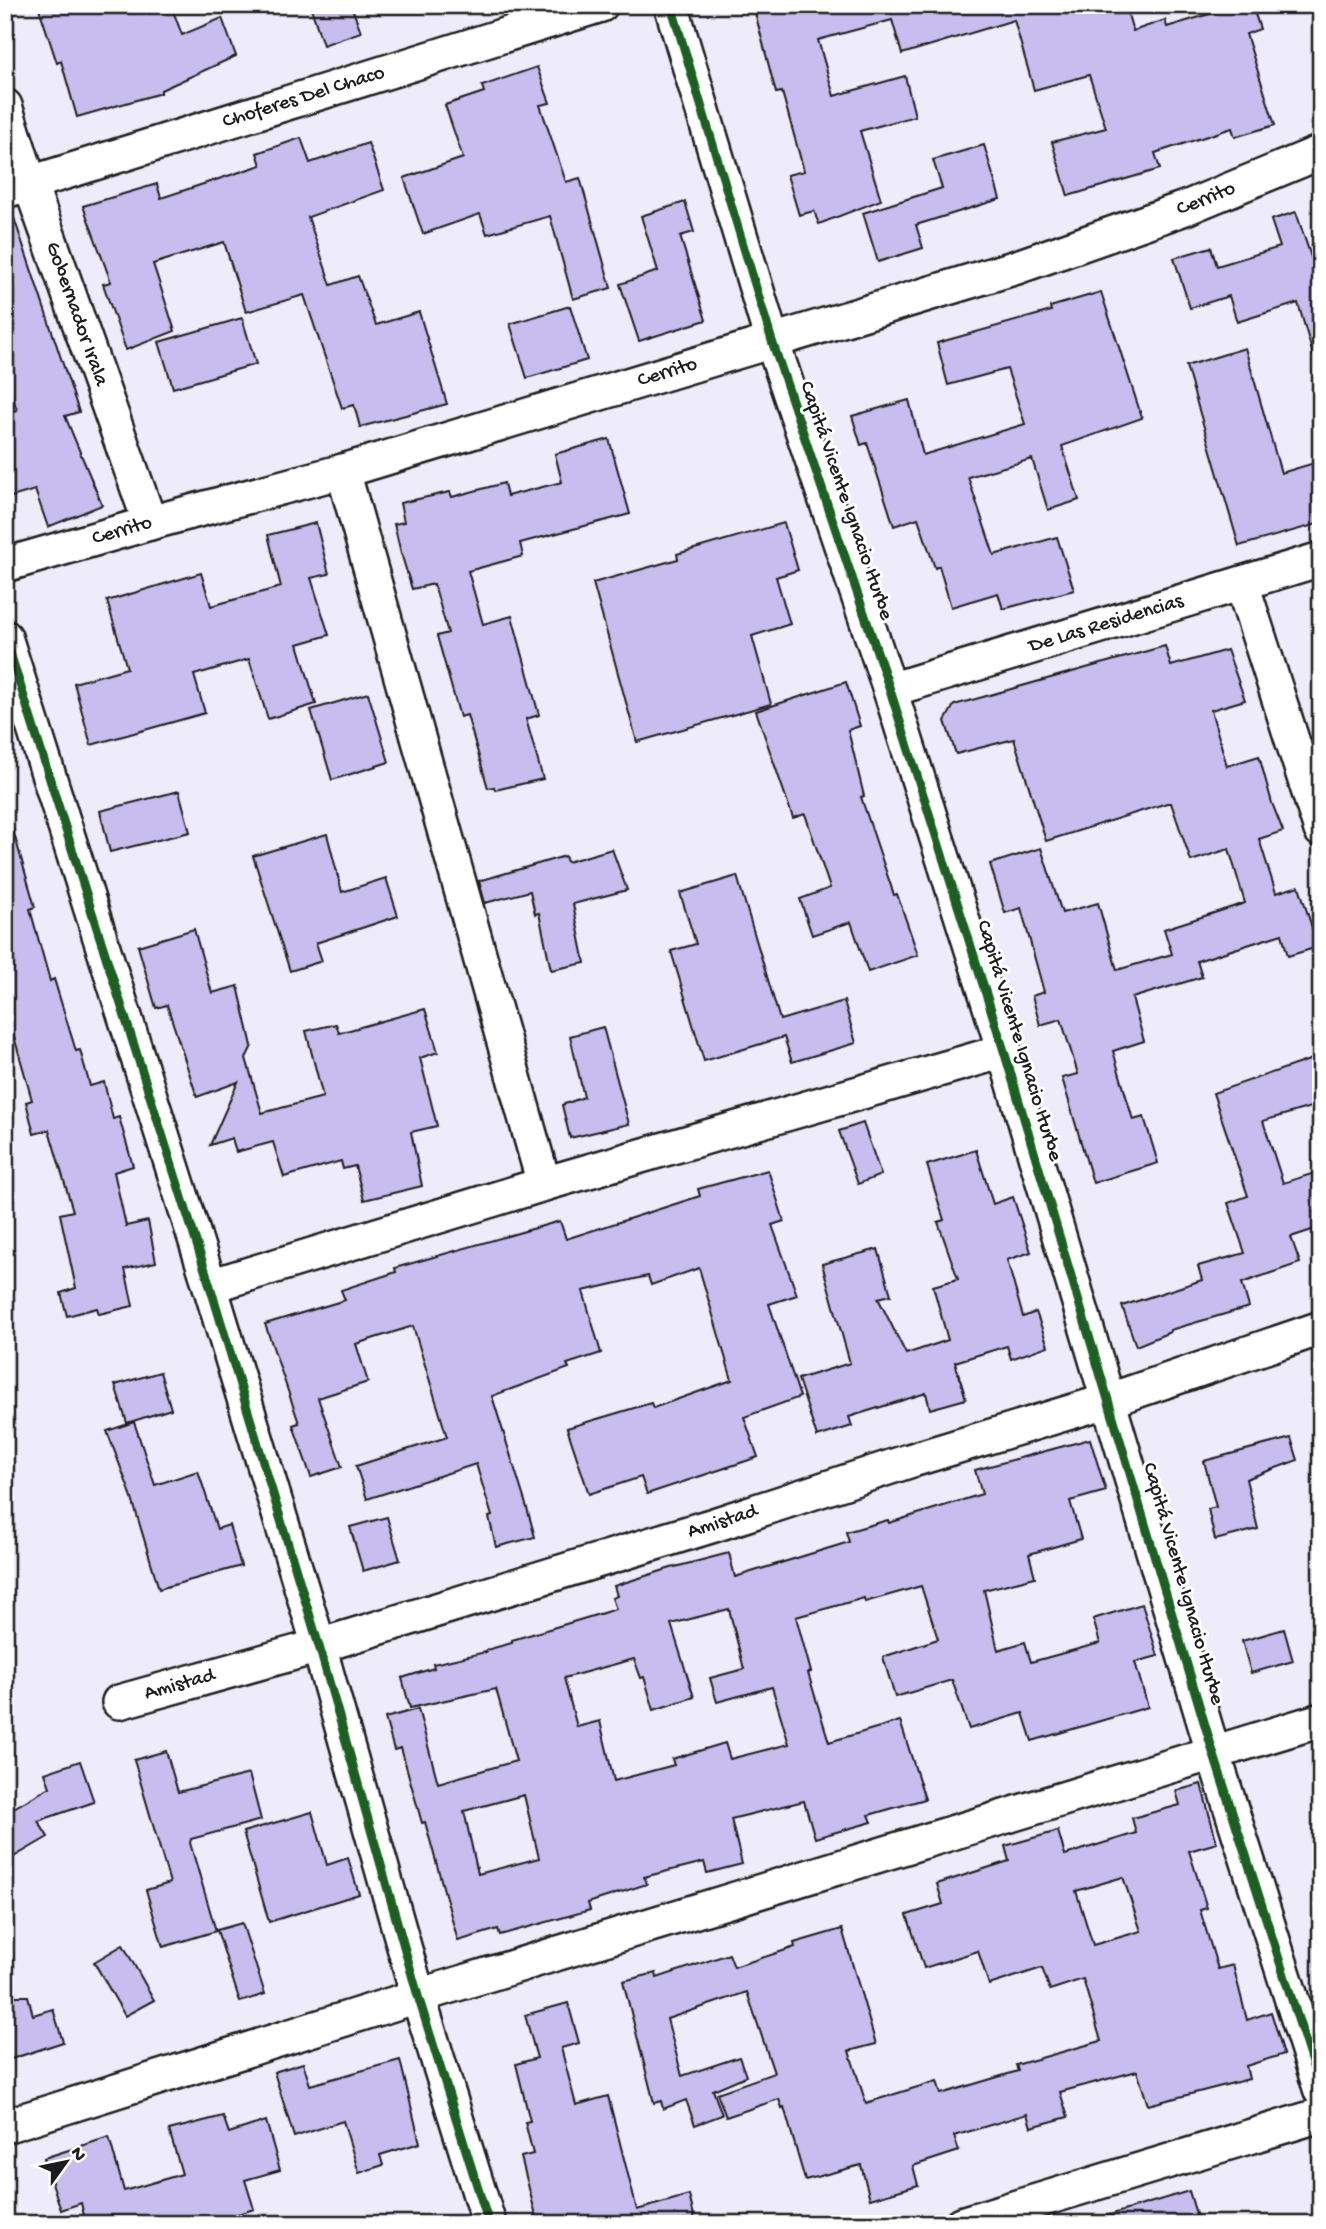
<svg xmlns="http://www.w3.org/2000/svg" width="1326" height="2229" font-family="'Gochi Hand',sans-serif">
<rect width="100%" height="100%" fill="#eeebfa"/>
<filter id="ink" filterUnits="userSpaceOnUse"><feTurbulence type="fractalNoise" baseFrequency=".0143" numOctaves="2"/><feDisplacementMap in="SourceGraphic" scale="14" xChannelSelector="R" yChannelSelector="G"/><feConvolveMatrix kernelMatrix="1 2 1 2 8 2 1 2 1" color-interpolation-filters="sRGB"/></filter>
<g filter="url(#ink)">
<!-- building -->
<g fill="#c8bdef" stroke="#1c1c1c" stroke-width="2" fill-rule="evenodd">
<path d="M38 5H171L182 35 222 18 236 56 161 90V93L77 117 61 61 57 63Z"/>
<path d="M310 5H351L361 32 323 45Z"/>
<path d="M753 5H1125L1133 31 1165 20 1167 27 1239 5H1252L1260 29 1246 34 1275 125 1235 137 1232 128 1155 153 1160 169 1068 196 1052 142 1106 128 1089 75 1034 90 1014 20 902 54 892 20 818 40 834 96 905 76 915 116 860 131 881 200 819 224 814 211 799 215 787 175 804 171 782 92 776 93Z"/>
<path d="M537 67 550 103 540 105 566 182 580 178 611 288 573 299 550 216 487 234 480 214 423 234 404 178 463 158 445 105 484 92 482 86Z"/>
<path d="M301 138 310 163 368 143 384 190 308 217 331 285 358 276 376 325 419 312 447 404 360 427 354 405 342 408 304 295 246 312 224 242 153 264 175 331 126 350 103 284 111 282 83 206 157 184 161 198 261 165 257 153Z"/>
<path d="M984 145 1000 199 916 225 923 248 878 262 863 213 942 188 933 160Z"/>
<path d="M685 202 694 232 680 236 706 320 639 341 620 284 658 271 641 216Z"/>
<path d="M11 209 79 412 65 416 102 505 48 527 35 490 5 499V414L17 410 5 373V210Z"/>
<path d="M1296 212 1313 263 1321 261V357L1314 358 1298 303 1237 322 1229 296 1190 308 1174 258 1211 247 1217 266 1280 247 1271 220Z"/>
<path d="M1101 292 1142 418 1062 446 1079 500 1048 510 1032 459 968 477 994 555 1057 537 1074 590 1003 609 998 593 951 607 939 566 935 568 918 518 894 526 867 443 861 445 852 416 909 400 923 455 1025 424 1007 369 948 385 937 343 1051 311 1050 307Z"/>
<path d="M570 306 587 360 527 378 510 324Z"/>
<path d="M242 318 256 364 173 388 159 342Z"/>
<path d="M1245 348 1281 473 1321 461V523L1239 546 1186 366Z"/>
<path d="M609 439 630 514 520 543 523 556 468 571 483 624 512 616 539 715 526 719 543 779 495 790 494 787 488 788 467 715 460 717 437 636 448 633 434 584 412 589 401 553 394 524 404 522 400 503 450 492 452 497 504 483 507 496 562 482 555 454Z"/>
<path d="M316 523 329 574 311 578 329 635 298 644 316 704 268 719 249 659 194 675 205 713 91 745 74 683 127 668 107 601 201 573 211 606 281 587 268 535Z"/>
<path d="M784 523 798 570 776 577 790 624 752 636 771 704 637 742 593 583 678 559 677 554Z"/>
<path d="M1165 646 1171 666 1227 650 1245 700 1211 710 1227 766 1259 756 1272 803 1283 831 1259 839 1276 893 1299 886 1318 947 1288 956 1282 934 1197 961 1202 977 1132 998 1144 1041 1113 1051 1133 1120 1144 1117 1158 1163 1093 1183 1062 1078 1078 1074 1061 1019 1040 1025 1032 996 1044 992 1021 908 1005 913 990 864 1041 848 1062 913 1098 903 1117 970 1172 954 1164 929 1245 903 1229 849 1191 861 1171 803H1167L1046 841 1014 739 956 754 945 721 954 705Z"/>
<path d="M846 682 860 726 848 730 864 796 861 797 894 895 897 894 918 955 868 972 851 922 812 935 800 899 830 888 805 814 793 818 756 711Z"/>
<path d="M368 693 389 762 332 780 311 710Z"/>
<path d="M179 791 190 832 110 852 100 811Z"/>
<path d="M13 830 35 907 30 909 50 981 54 979 76 1051 80 1050 90 1086 104 1082 113 1119 119 1117 133 1166 114 1172 126 1226 148 1221 156 1262 125 1269 133 1306 99 1314 97 1308 67 1316 61 1293 76 1288 60 1214 73 1211 49 1130 34 1134 26 1102 32 1100 13 1033 5 1035V831Z"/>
<path d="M327 834 342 892 386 878 398 916 316 943 322 961 290 971 253 856Z"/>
<path d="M612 849 627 890 573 904 585 963 551 970 539 913 535 914 530 891 485 903 479 881 565 856 567 862Z"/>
<path d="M737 876 780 1020 844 1001 856 1043 792 1062 784 1037 704 1061 671 951 696 944 680 893Z"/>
<path d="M194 929 212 993 238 986 252 1046 246 1058 262 1113 323 1097 306 1031 336 1024 339 1033 425 1009 438 1052 420 1058 437 1126 411 1132 422 1186 364 1200 355 1166 343 1169 341 1161 284 1177 273 1142 236 1152 232 1138 210 1145 238 1082 197 1097 167 1005 156 1008 138 946Z"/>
<path d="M603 1027 629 1124 570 1138 562 1105 584 1097 570 1036Z"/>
<path d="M1321 1056V1104L1263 1121 1283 1183 1321 1171V1227L1291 1237 1300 1263 1242 1283 1249 1307 1170 1330V1332L1136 1346 1122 1306 1202 1280 1198 1266 1245 1253 1228 1203 1248 1196 1213 1093Z"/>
<path d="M863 1123 881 1175 858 1184 839 1131Z"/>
<path d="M976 1150 993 1204 1013 1197 1031 1252 1007 1260 1023 1317 1036 1312 1048 1346 1011 1359 1007 1346 955 1362 966 1399 930 1409 926 1393 849 1417 852 1426 817 1437 798 1379 850 1363 822 1264 878 1249 891 1295 878 1298 906 1354 948 1340 933 1286 958 1279 938 1222 944 1220 927 1165Z"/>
<path d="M768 1170 784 1221 772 1225 797 1295 769 1304 800 1397 744 1417 758 1457 647 1494 641 1477 589 1494 567 1428 651 1403 653 1408 732 1380 699 1268 651 1285 648 1276 583 1291 601 1353 567 1364 569 1368 492 1396 527 1508 535 1537 496 1547 489 1517 492 1516 476 1464 367 1499 356 1466 447 1437 413 1326 356 1344 368 1382 318 1398 342 1467 311 1477 293 1425 299 1423 265 1324 345 1300 341 1290 396 1272 395 1268 560 1221 566 1239 700 1196 698 1189Z"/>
<path d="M160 1372 171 1409 127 1423 115 1385Z"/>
<path d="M134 1422 155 1485 198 1471 217 1529 229 1525 241 1566 159 1589 130 1492 107 1431Z"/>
<path d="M1291 1438 1298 1460 1246 1479 1258 1529 1215 1540 1208 1509 1216 1507 1204 1461Z"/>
<path d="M1090 1439 1106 1491 1070 1501 1081 1539 1029 1554 1035 1577 984 1590 998 1650 1025 1642 1031 1662 1100 1643 1093 1619 1142 1604 1158 1656 1135 1662 1148 1707 1032 1741 1023 1713 969 1729 952 1680 895 1697 883 1657 938 1639 921 1586 865 1602 864 1598 796 1617 811 1672 808 1673 829 1742 900 1721 925 1799 869 1815 872 1822 815 1838 804 1801 731 1819 742 1864 707 1873 704 1862 644 1877 647 1884 588 1903 590 1910 500 1935 498 1929 458 1941 425 1822 422 1823 401 1748 394 1750 385 1718 418 1709 438 1783 516 1761 496 1689 410 1708 402 1678 434 1668 433 1664 486 1652V1650L512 1643V1640L616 1609 612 1598 617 1596 614 1586 671 1568 729 1553 735 1577 849 1542 846 1532 888 1520 889 1523 982 1494 975 1470ZM729 1609 744 1669 710 1678 717 1702 772 1687 789 1744 730 1759 725 1743 672 1759 674 1765 614 1781 600 1721 577 1727 564 1678 634 1659 641 1678 644 1677 654 1710 694 1697 671 1624ZM524 1795 539 1858 478 1874 464 1811Z"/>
<path d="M387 1517 400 1560 363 1571 350 1527Z"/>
<path d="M1284 1629 1293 1661 1251 1673 1242 1641Z"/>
<path d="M166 1751 178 1792 249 1774 261 1820 191 1839 190 1843 216 1931 163 1947 146 1890 170 1883 134 1760Z"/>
<path d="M80 1761 94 1802 38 1821 48 1837 5 1862V1813L50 1787 45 1773Z"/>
<path d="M1201 1784 1217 1843 1189 1851 1207 1908 1200 1910 1218 1969 1233 1965 1247 2020 1271 2012 1284 2054 1246 2066 1249 2079 1148 2105 1137 2071 1060 2092 1068 2117 1031 2127 1027 2114 954 2136 959 2151 913 2166 918 2185 870 2199 861 2165 805 2180 784 2107 782 2108 779 2099 726 2117 717 2093 774 2073 747 1992 667 2019 682 2076 739 2057 746 2076 713 2090 722 2115 695 2125 686 2100 663 2109 661 2101 654 2103 623 1981 656 1973 657 1978 729 1954 734 1967 795 1947 794 1943 842 1929 876 2044 849 2051 866 2103 937 2081 941 2094 1018 2071 1016 2065 1101 2041 1083 1979 1050 1990 1042 1968 989 1985 978 1951 924 1968 907 1915 943 1904 937 1884 1009 1861 1005 1846 1058 1831 1065 1855 1136 1833 1132 1818 1180 1805 1176 1791ZM1123 1877 1141 1931 1093 1945 1076 1891Z"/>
<path d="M312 1812 327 1865 348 1858 359 1894 269 1922 243 1832Z"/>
<path d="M242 1923 265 1994 240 2002 217 1930Z"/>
<path d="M123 1945 154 2000 125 2016 94 1962Z"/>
<path d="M5 1996H28L33 2015 53 2009 63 2042 5 2061Z"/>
<path d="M568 2003 579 2043 561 2048 576 2105 608 2096 637 2210 689 2195 696 2224H538L521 2157 533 2154 525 2122 530 2121 516 2064 537 2058 525 2015Z"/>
<path d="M400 2060 420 2143 380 2155 383 2165 359 2173 343 2121 294 2137 274 2072 303 2063 310 2085Z"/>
<path d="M223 2116 229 2133 266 2121 280 2170 245 2180 254 2209 205 2224H86L81 2203 61 2210 44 2158 109 2137 124 2191 182 2174 169 2130Z"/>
<path d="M1189 2191 1199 2224H1104L1103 2217Z"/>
</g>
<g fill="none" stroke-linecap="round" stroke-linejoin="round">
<defs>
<g id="minor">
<path d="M671 5 772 341 890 690 1004 1051 1213 1752 1321 2091"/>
<path id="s1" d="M5 106 30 184 150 523"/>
<path id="s2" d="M5 191 601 5"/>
<path d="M343 471 544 1184"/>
<path id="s3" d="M5 565 150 523 343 471 1017 267 1188 207 1321 152"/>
<path d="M1242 584 1321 830"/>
<path d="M5 637 210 1286 319 1646 418 1996 489 2224"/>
<path id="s4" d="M890 690 1321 559"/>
<path d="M210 1286 544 1184 1004 1051"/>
<path id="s5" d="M119 1702 319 1646 714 1525 909 1461 1110 1400 1321 1328"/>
<path d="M5 2126 418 1996 1321 1720"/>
<path d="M961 2224 1321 2115"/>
</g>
</defs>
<!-- minor casing -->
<use href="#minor" stroke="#1c1c1c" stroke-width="38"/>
<!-- minor -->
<use href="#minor" stroke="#fff" stroke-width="33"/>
<defs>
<g id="cycleway">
<path d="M671 5 772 341 890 690 1004 1051 1213 1752 1321 2091"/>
<path d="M5 637 210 1286 319 1646 418 1996 489 2224"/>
</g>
</defs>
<!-- cycleway casing -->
<use href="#cycleway" stroke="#fff" stroke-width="13"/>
<!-- cycleway -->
<use href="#cycleway" stroke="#1b5e20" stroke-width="9"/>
</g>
</g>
<g text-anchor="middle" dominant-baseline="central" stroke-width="6" stroke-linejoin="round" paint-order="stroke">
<!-- street labels -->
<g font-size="21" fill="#1c1c1c" stroke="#fff">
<text stroke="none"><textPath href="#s2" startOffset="313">Choferes Del Chaco</textPath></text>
<text stroke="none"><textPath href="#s3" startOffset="1256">Cerrito</textPath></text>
<text stroke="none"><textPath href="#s1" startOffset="220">Gobernador Irala</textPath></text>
<text stroke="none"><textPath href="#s3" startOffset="690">Cerrito</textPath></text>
<text transform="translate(845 501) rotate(71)">Capitá Vicente Ignacio Iturbe</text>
<text stroke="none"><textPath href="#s3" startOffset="122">Cerrito</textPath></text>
<text stroke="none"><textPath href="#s4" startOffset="226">De Las Residencias</textPath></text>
<text transform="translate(1018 1041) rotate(73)">Capitá Vicente Ignacio Iturbe</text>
<text stroke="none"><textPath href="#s5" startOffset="630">Amistad</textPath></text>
<text transform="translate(1182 1584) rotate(74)">Capitá Vicente Ignacio Iturbe</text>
<text stroke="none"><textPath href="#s5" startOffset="63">Amistad</textPath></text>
</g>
</g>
<!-- margin -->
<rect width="1326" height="2229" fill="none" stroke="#fff" stroke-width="28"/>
<rect x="14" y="14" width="1298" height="2201" fill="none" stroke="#1c1c1c" stroke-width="2.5" filter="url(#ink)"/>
<!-- north arrow -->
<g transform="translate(66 2162) rotate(57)" stroke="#ffffff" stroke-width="5" paint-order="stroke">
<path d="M0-5L12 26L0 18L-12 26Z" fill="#1c1c1c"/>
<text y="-10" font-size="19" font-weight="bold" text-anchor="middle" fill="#1c1c1c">N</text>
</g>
</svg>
